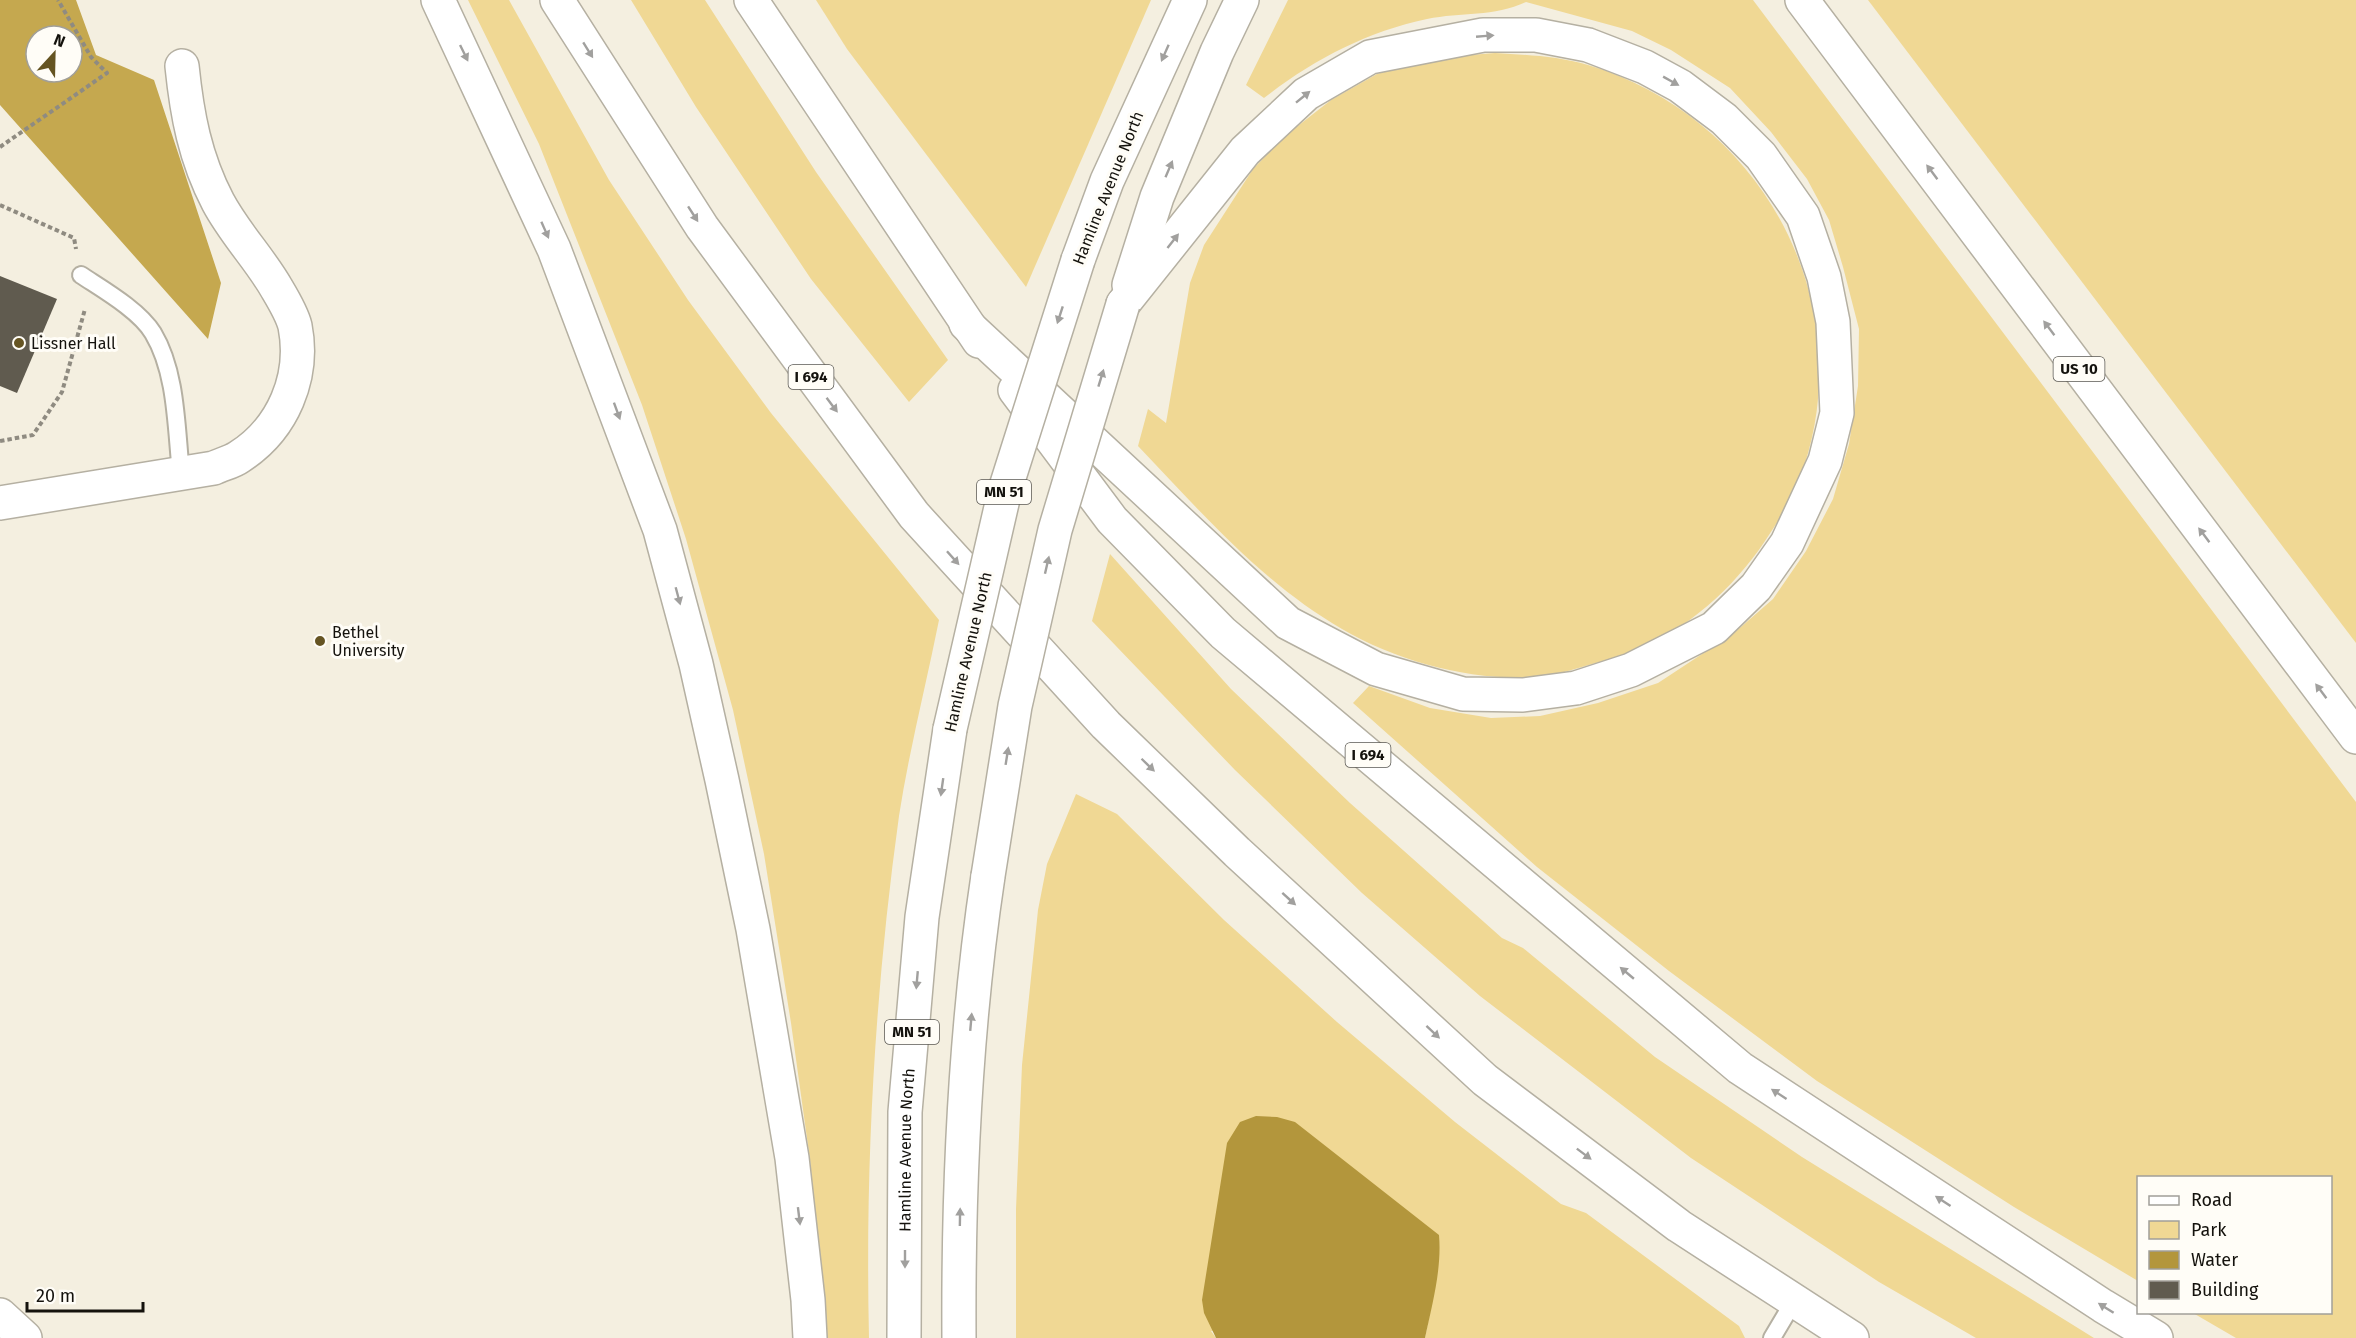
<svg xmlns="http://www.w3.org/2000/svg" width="2356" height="1338" font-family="'Fira Sans',sans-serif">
<rect width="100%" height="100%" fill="#f4efe0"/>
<!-- green -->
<g fill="#f0d894">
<path d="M468 0H509L609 180 688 300 771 413 939 620C926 685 909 751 899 816 875 989 865 1164 869 1338H827L810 1160 791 1023 764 854 733 710 686 539 642 405 539 144Z"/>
<path d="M631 0H705L816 172 948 360 909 402 811 279 696 107Z"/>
<path d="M816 0H1151L1026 287 847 49Z"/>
<path d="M1288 0H1753L2356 802V1338H2236L2193 1313 2330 1312V1178H2138V1281L2014 1207 1817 1081 1669 971 1537 867 1353 703 1369 686 1430 708 1491 718 1540 716 1598 703 1658 683 1734 633 1773 599 1806 551 1833 499 1849 444 1858 386 1859 329 1843 267 1829 220 1807 179 1771 132 1730 88 1671 50 1632 31 1526 2C1494 17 1461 12 1427 19 1366 32 1313 60 1264 98L1246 85Z"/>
<path d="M1868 0H2356V643Z"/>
<path d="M1495 53C1527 55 1557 56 1588 65 1763 117 1864 305 1800 478 1792 501 1778 521 1765 541 1733 589 1687 629 1634 652 1621 658 1606 660 1592 664 1574 669 1555 676 1536 677 1470 681 1399 662 1342 629 1262 583 1201 512 1138 446L1148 409 1166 423 1190 283 1204 245 1253 169 1285 136 1331 100 1377 74 1432 58Z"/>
<path d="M1110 554 1231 689 1350 803 1502 938 1523 948 1655 1057 1802 1157 2094 1338H1976L1879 1282 1691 1158 1480 996 1362 893 1235 770 1092 621Z"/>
<path d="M1076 794 1117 814 1224 920 1337 1022 1455 1122 1561 1204 1586 1213 1739 1326 1745 1338H1425L1434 1292 1211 1331 1216 1338H1016V1209L1022 1065 1038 910 1047 864Z"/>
</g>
<!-- forest -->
<path fill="#c5a84f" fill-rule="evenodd" d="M0 0H76L96 55 154 80 221 283 208 339 0 105ZM36 36H72V72H36Z"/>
<!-- water -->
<path fill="#b3963c" d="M1256 1116 1277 1117 1295 1122 1439 1235C1442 1269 1432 1305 1425 1338H1216L1204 1313 1202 1300 1227 1143 1240 1122Z"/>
<!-- building -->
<path fill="#605b4f" d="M0 276 57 299 17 393 0 386Z"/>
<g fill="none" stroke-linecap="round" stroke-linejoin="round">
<defs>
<g id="service">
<path d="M81 275C102 289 139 310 153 333 177 373 176 428 181 473"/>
<path d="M1772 1338 1794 1301"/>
</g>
<g id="minor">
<path d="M0 503 214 468C222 464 232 462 239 457 283 429 305 377 295 326 292 314 283 299 277 289 260 259 235 234 218 202 195 158 187 115 182 66"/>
<path d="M0 1315 25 1338"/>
</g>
<g id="motorway">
<path d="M438 0 554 249 660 530 696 664 722 780 753 929 792 1158 808 1300 810 1338"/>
<path d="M557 0 702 227 914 515 1106 725 1237 852 1485 1080 1679 1226 1852 1338"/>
<path d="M751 0 979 341"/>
<path d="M1802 0 2356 737"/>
<path d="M1078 260 1107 181 1190 0"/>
<path d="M1129 285 1157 197 1217 52 1242 0"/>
<path d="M966 324 1288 623 1376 669 1463 694 1523 695 1576 688 1631 670 1714 628 1756 587 1787 543 1825 461 1837 413 1833 322 1824 277 1803 216 1761 156 1724 119 1680 86 1645 67 1588 45 1536 35H1483L1370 57 1306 94 1245 151 1123 304"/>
<path d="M1015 390 1112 520 1223 633 1740 1068 2103 1306 2156 1338"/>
<path id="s1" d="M904 1338 905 1112 922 917 950 729"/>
<path d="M959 1338C958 1183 965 1029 988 876"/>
</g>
</defs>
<!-- service casing -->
<use href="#service" stroke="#b5b0a2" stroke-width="20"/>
<!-- minor casing -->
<use href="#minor" stroke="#b5b0a2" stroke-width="36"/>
<!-- motorway casing -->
<use href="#motorway" stroke="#b5b0a2" stroke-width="36"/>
<!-- path -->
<g stroke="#8f8b81" stroke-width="4" stroke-dasharray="4.5 3" stroke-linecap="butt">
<path d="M0 147 107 73 91 57 58 0"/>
<path d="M0 205 74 238 76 249"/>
<path d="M0 441 33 435 62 392 85 309"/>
</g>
<!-- service -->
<use href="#service" stroke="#fff" stroke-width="16"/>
<!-- minor -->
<use href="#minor" stroke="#fff" stroke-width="33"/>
<!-- motorway -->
<use href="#motorway" stroke="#fff" stroke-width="33"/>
<defs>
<g id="motorway-bridge">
<path d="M950 729 1005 490 1078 260"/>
<path d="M988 876 1015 706 1055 530 1123 304"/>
</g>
</defs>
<!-- motorway-bridge casing -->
<use href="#motorway-bridge" stroke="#b5b0a2" stroke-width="36" stroke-linecap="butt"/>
<!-- motorway-bridge -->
<use href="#motorway-bridge" stroke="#fff" stroke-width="33"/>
</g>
<!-- one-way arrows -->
<defs><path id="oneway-solid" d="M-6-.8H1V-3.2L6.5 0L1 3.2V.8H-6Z" transform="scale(1.5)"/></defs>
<g fill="#a1a09e">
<use href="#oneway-solid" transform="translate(1485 36) rotate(-5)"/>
<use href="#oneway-solid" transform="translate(588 50) rotate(58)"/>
<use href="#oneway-solid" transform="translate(464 53) rotate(64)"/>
<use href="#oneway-solid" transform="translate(1165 53) rotate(114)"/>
<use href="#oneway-solid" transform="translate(1671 81) rotate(29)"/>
<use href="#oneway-solid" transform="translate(1303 97) rotate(-39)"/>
<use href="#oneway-solid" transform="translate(1169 169) rotate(-67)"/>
<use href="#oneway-solid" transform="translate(1932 172) rotate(-127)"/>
<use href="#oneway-solid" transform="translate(693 214) rotate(57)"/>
<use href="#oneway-solid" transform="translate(545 230) rotate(66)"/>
<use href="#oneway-solid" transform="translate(1173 241) rotate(-52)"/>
<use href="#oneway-solid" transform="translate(1060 315) rotate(108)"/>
<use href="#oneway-solid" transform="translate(2049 328) rotate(-127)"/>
<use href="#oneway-solid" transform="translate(1101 378) rotate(-73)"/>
<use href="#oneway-solid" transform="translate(832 405) rotate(53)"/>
<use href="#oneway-solid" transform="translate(617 411) rotate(70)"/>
<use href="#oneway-solid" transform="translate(2204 535) rotate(-127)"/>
<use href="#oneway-solid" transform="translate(953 558) rotate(48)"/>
<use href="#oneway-solid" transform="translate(1047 565) rotate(-77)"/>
<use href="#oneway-solid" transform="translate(678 596) rotate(75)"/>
<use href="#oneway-solid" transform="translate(2321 691) rotate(-127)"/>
<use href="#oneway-solid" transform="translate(1007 756) rotate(-81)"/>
<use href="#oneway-solid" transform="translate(1148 765) rotate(44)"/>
<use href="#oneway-solid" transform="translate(942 787) rotate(98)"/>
<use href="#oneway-solid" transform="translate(1289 899) rotate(42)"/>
<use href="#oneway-solid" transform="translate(1627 973) rotate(-140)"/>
<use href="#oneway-solid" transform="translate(917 980) rotate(95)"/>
<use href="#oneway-solid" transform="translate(971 1022) rotate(-85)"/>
<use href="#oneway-solid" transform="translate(1433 1032) rotate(43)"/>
<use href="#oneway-solid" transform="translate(1779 1094) rotate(-147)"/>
<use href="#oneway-solid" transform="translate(1584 1154) rotate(37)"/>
<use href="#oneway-solid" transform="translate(1943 1201) rotate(-147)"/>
<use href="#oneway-solid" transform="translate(799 1216) rotate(83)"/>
<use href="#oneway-solid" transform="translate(960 1217) rotate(-89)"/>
<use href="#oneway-solid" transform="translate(905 1259) rotate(90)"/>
<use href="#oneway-solid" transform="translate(2106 1308) rotate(-148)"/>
</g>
<!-- markers -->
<g fill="#655422" stroke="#fffdf7" stroke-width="2">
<circle cx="19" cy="343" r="6"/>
<circle cx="320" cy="641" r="6"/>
</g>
<g text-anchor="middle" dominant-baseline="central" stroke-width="6" stroke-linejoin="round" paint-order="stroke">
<!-- shield labels -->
<g fill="#fffdf7" stroke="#5a5853" stroke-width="1.5">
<rect x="2053.5" y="357" width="51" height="24" rx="4.5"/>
<rect x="788.5" y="365" width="45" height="24" rx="4.5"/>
<rect x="977" y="480" width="54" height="24" rx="4.5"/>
<rect x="1345.5" y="743" width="45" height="24" rx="4.5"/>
<rect x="885" y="1020" width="54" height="24" rx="4.5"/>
</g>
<g font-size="15" font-weight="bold" fill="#14120d">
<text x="2079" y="369">US 10</text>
<text x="811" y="377">I 694</text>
<text x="1004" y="492">MN 51</text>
<text x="1368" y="755">I 694</text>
<text x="912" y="1032">MN 51</text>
</g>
<!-- street labels -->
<g font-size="16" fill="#14120d" stroke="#fffdf7">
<text transform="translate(1108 188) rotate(-68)">Hamline Avenue North</text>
<text transform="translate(968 652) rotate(-77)">Hamline Avenue North</text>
<text stroke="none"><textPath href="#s1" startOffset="188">Hamline Avenue North</textPath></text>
</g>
<!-- poi labels -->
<g font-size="16" fill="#14120d" stroke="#fffdf7" text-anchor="start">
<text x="31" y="343">Lissner Hall</text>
<text x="332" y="632">Bethel<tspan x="332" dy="18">University</tspan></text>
</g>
</g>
<!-- legend -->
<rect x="2137" y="1176" width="195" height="138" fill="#fffdf7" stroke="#a19f99" stroke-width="1.5"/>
<rect x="2149" y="1196" width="30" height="9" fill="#ffffff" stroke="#a19f99" stroke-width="1.5"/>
<text x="2191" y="1206" font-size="18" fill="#14120d">Road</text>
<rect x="2149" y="1221" width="30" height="18" fill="#f0d894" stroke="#a19f99" stroke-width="1.5"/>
<text x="2191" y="1236" font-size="18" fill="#14120d">Park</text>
<rect x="2149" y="1251" width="30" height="18" fill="#b3963c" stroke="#a19f99" stroke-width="1.5"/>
<text x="2191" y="1266" font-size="18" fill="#14120d">Water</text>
<rect x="2149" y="1281" width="30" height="18" fill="#605b4f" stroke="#a19f99" stroke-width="1.5"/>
<text x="2191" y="1296" font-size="18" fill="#14120d">Building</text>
<!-- north arrow -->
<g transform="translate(54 54) rotate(22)"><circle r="28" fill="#fffdf7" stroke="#a19f99" stroke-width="1.5"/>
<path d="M0-4.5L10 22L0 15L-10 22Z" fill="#655422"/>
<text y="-9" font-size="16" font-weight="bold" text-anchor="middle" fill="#14120d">N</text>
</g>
<!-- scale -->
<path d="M27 1302v9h116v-9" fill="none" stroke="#14120d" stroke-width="3"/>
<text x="36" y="1302" font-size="18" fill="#14120d" stroke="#fffdf7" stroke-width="4.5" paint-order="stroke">20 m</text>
</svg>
